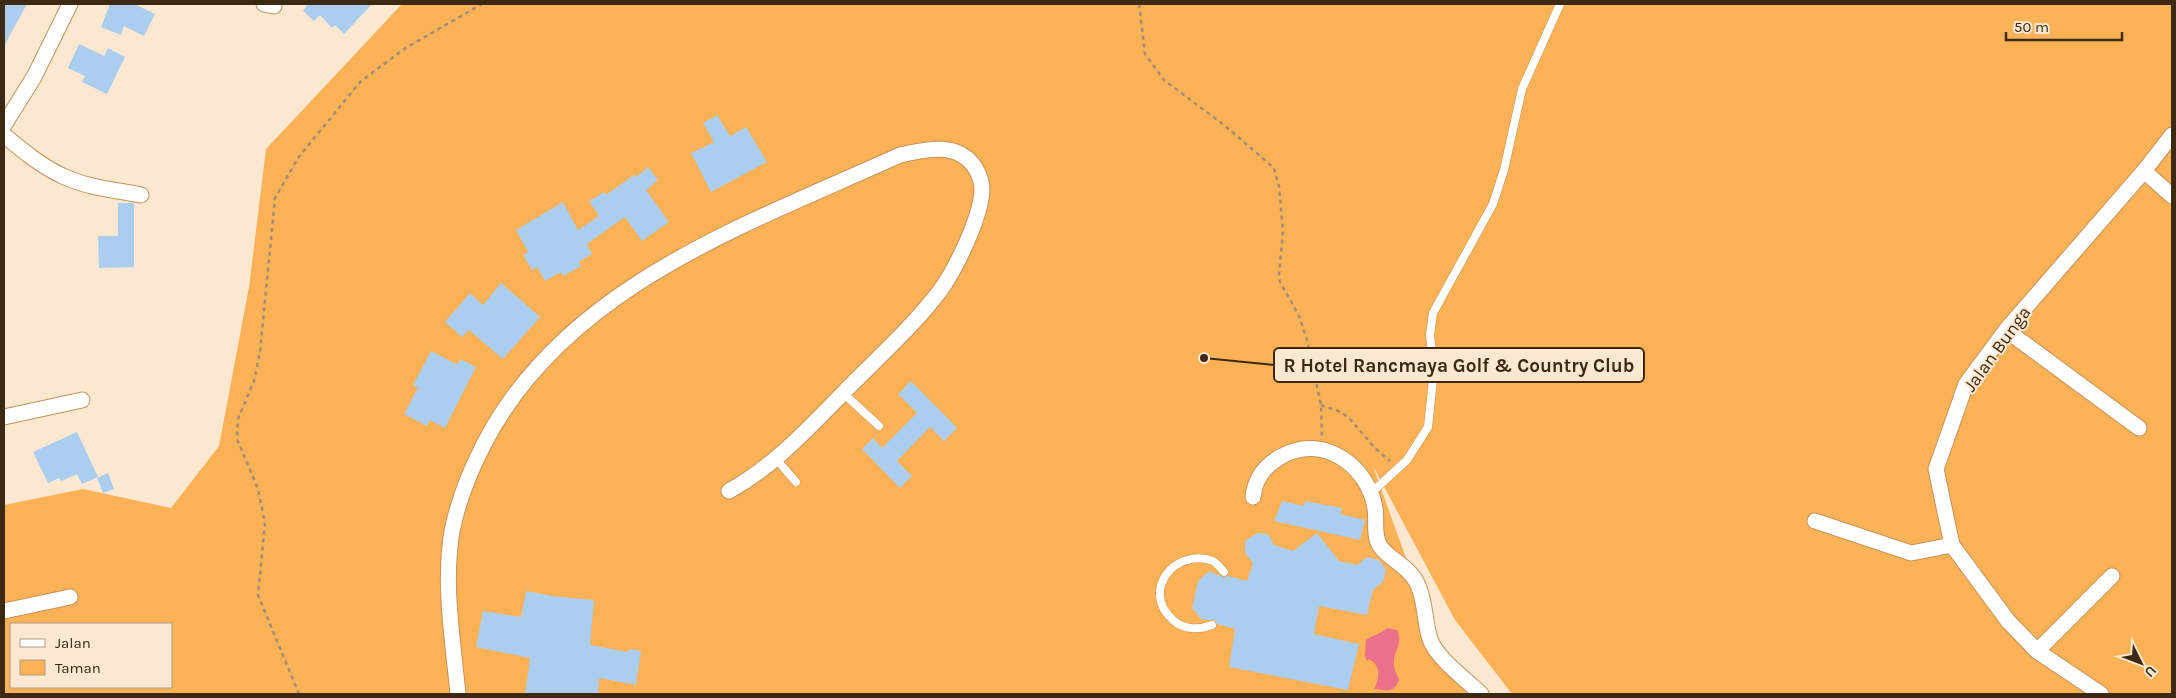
<svg xmlns="http://www.w3.org/2000/svg" width="2176" height="698" font-family="Karla,sans-serif">
<rect width="100%" height="100%" fill="#fce7d1"/>
<!-- green -->
<path fill="#fbb156" fill-rule="evenodd" d="M402 4H2172V694H1512L1455 620 1373 466 1446 670 1468 694H4V505L83 489 171 508 219 446 249 287 266 149ZM11 624H171V687H11Z"/>
<!-- water -->
<path fill="#eb708a" d="M1387 628 1397 630C1403 643 1395 649 1394 661 1393 668 1397 674 1399 680 1393 694 1388 690 1374 689 1380 679 1381 665 1369 659L1367 661 1365 656 1366 640C1373 635 1381 634 1387 628Z"/>
<!-- building -->
<g fill="#abcef0">
<path d="M4 4H27L4 46Z"/>
<path d="M110 4H134L155 14 144 36 124 26 121 35 101 27Z"/>
<path d="M308 4H372L344 34 335 25 332 28 320 15 314 21 303 11Z"/>
<path d="M79 44 104 56 108 48 125 57 107 94 82 82 85 76 68 68Z"/>
<path d="M717 115 730 136 746 127 767 162 711 192 691 153 714 142 703 123Z"/>
<path d="M648 167 658 180 646 190 669 222 642 241 625 217 587 244 592 254 579 262 581 266 563 276 561 272 545 281 537 267 532 270 523 255 528 252 516 230 563 202 578 230 599 216 589 201 604 192 606 195 634 175 636 177Z"/>
<path d="M118 203H134V267L99 268 98 236H118Z"/>
<path d="M501 283 540 317 503 359 469 330 462 337 445 322 470 293 483 305Z"/>
<path d="M431 351 458 365 460 359 476 367 445 428 430 420 427 426 404 414 418 388 413 385Z"/>
<path d="M911 381 957 428 944 441 930 427 897 461 912 476 900 488 862 449 873 438 882 448 917 413 898 394Z"/>
<path d="M77 432 98 477 82 484 77 474 61 481 59 478 48 483 33 452Z"/>
<path d="M108 473 114 489 103 493 97 478Z"/>
<path d="M1282 501 1304 506 1305 501 1342 508 1340 514 1365 520 1360 540 1274 521Z"/>
<path d="M1257 533 1268 534 1274 545 1293 551 1317 533 1339 561 1357 565 1367 557 1379 560 1386 570 1383 582 1373 590 1367 615 1319 606 1314 634 1359 644 1348 690 1229 667 1235 629 1217 624 1214 620H1202L1192 608 1198 581 1209 571 1223 577 1228 576 1247 581 1253 563 1245 553V541Z"/>
<path d="M526 591 552 596 594 600 590 645 628 652 629 649 641 651 636 685 599 678 598 694H525L530 658 476 647 483 611 521 617Z"/>
</g>
<g fill="none" stroke-linecap="round" stroke-linejoin="round">
<defs>
<g id="service">
<path d="M843 393 879 426"/>
<path d="M776 459 796 482"/>
<path d="M1371 493 1407 460 1428 427 1434 370 1430 335 1433 313 1493 204 1504 170 1522 89 1560 4"/>
<path d="M1212 625C1199 630 1184 630 1173 620 1140 591 1175 547 1213 561 1217 563 1221 569 1224 572"/>
</g>
<g id="minor">
<path d="M264 4 274 6"/>
<path d="M4 125 34 77 70 4"/>
<path d="M4 135C23 151 42 167 65 177 89 188 116 190 141 195"/>
<path d="M2144 171 2172 196"/>
<path d="M2006 330 2139 428"/>
<path d="M4 417 82 400"/>
<path d="M1253 497C1255 478 1265 465 1282 456 1323 433 1368 466 1375 508 1377 520 1373 535 1380 546 1388 559 1408 565 1417 583 1426 601 1424 621 1430 639 1436 658 1467 680 1481 694"/>
<path d="M1815 521 1911 553 1952 545"/>
<path d="M4 611 70 597"/>
<path d="M2037 651 2112 576"/>
<path d="M458 694C453 641 443 585 452 531 458 501 470 471 484 444 565 286 748 224 900 155 926 149 959 141 976 169 980 176 982 182 982 190 981 217 957 266 942 288 917 322 884 352 854 382 815 421 778 464 729 491"/>
<path d="M2101 694 2037 651 2008 621 1952 545 1936 469 1966 384 2006 330 2144 171 2172 135"/>
</g>
</defs>
<!-- service casing -->
<use href="#service" stroke="#c3935c" stroke-width="9"/>
<!-- minor casing -->
<use href="#minor" stroke="#c3935c" stroke-width="17"/>
<!-- path -->
<g stroke="#a28d77" stroke-width="2.5" stroke-dasharray="4 4" stroke-linecap="butt">
<path d="M1139 4 1145 54 1164 80 1224 125 1274 168 1279 186 1283 232 1279 274 1280 282 1299 316 1307 340 1321 405 1322 436"/>
<path d="M1321 405 1341 412 1349 418 1375 448 1390 461"/>
<path d="M299 694 258 595 265 523 258 489 237 439 238 419 254 381 260 352 275 198 298 158 360 82 404 49 482 4"/>
</g>
<!-- service -->
<use href="#service" stroke="#fff" stroke-width="8"/>
<!-- minor -->
<use href="#minor" stroke="#fff" stroke-width="15"/>
</g>
<g text-anchor="middle" dominant-baseline="central" stroke-width="4" stroke-linejoin="round" paint-order="stroke">
<!-- street labels -->
<g font-size="18" fill="#3d2912" stroke="#fce7d1">
<text transform="translate(1997 349) rotate(-54)">Jalan Bunga</text>
</g>
</g>
<!-- callouts -->
<path fill="none" stroke="#3d2912" stroke-width="2" d="M1204 358L1274 365"/>
<circle fill="#3d2912" stroke="#fce7d1" stroke-width="2" cx="1204" cy="358" r="5"/>
<rect fill="#fce7d1" stroke="#3d2912" stroke-width="2" x="1274" y="348" width="370" height="34" rx="5"/>
<g font-size="19" text-anchor="middle" font-weight="bold" fill="#3d2912">
<text x="1459" y="372">R Hotel Rancmaya Golf &amp; Country Club</text>
</g>
<!-- border -->
<rect width="2176" height="698" fill="none" stroke="#3d2912" stroke-width="10"/>
<!-- legend -->
<rect x="10" y="623" width="162" height="65" fill="#fce7d1" stroke="#b09b85"/>
<rect x="20" y="639" width="25" height="8" fill="#ffffff" stroke="#b09b85"/>
<text x="55" y="648" font-size="15" fill="#3d2912">Jalan</text>
<rect x="20" y="660" width="25" height="15" fill="#fbb156" stroke="#b09b85"/>
<text x="55" y="673" font-size="15" fill="#3d2912">Taman</text>
<!-- north arrow -->
<g transform="translate(2141 663) rotate(132)" stroke="#fce7d1" stroke-width="4" paint-order="stroke">
<path d="M0-4L9 19L0 12L-9 19Z" fill="#3d2912"/>
<text y="-8" font-size="14" font-weight="bold" text-anchor="middle" fill="#3d2912">U</text>
</g>
<!-- scale -->
<path d="M2006 32v8h116v-8" fill="none" stroke="#3d2912" stroke-width="2.5"/>
<text x="2014" y="32" font-size="15" fill="#3d2912" stroke="#fce7d1" stroke-width="4" paint-order="stroke">50 m</text>
</svg>
